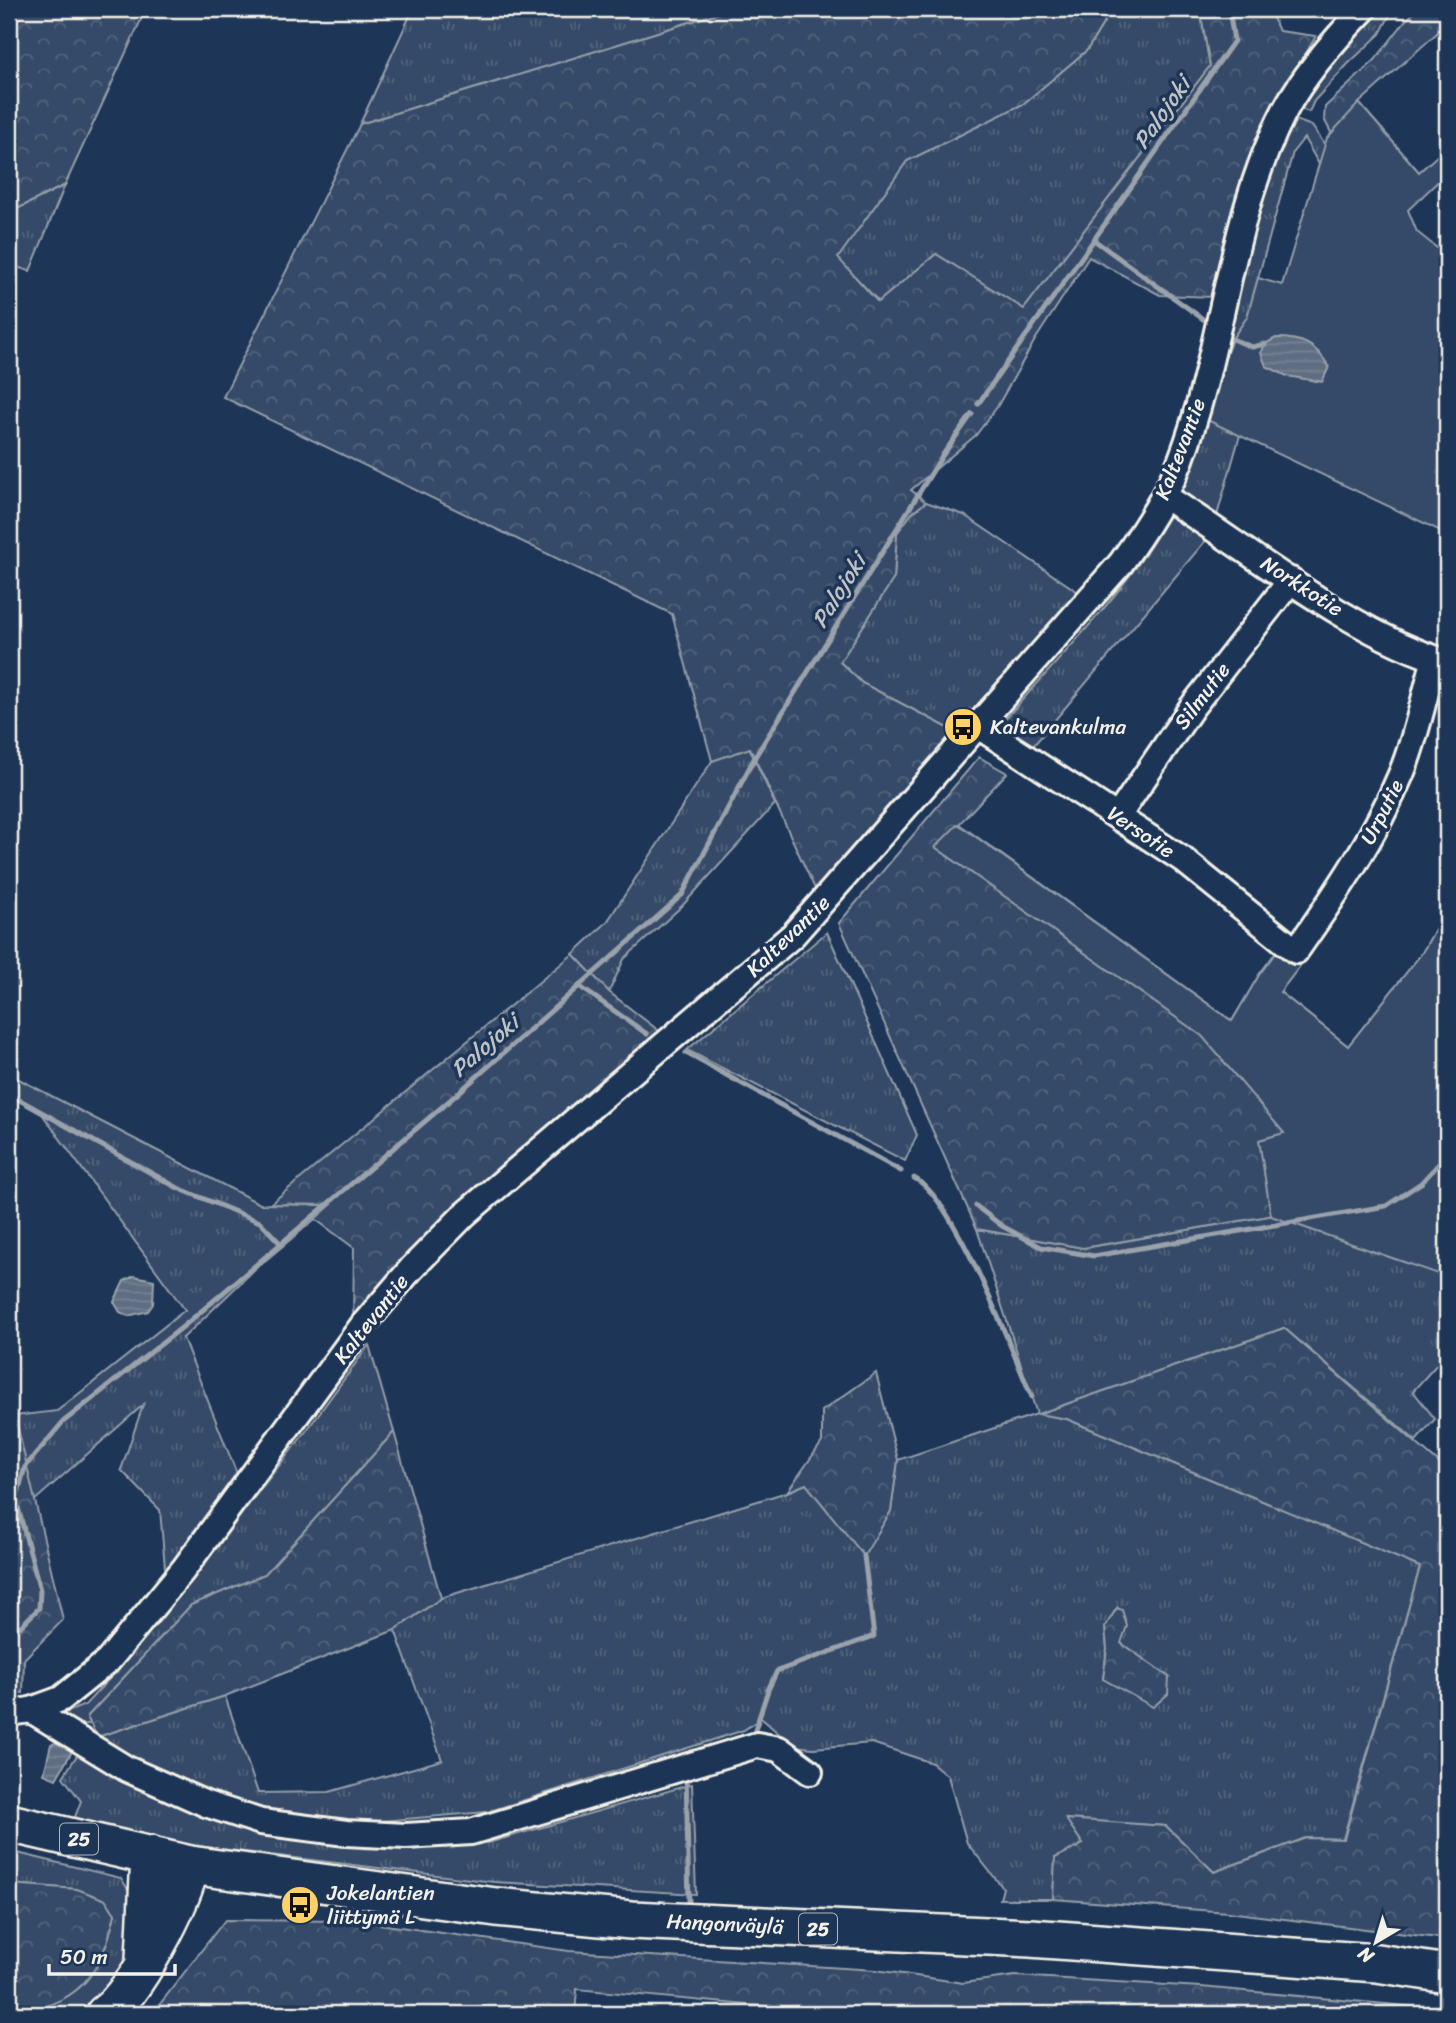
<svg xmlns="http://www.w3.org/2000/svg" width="1456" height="2023" font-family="Sriracha,sans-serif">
<defs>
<pattern id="grass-tufts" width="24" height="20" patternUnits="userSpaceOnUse" patternTransform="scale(1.75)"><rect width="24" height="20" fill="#354a67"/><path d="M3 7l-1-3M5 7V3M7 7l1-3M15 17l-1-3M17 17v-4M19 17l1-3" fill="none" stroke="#53657d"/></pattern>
<pattern id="forest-crowns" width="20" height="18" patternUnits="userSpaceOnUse" patternTransform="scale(1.75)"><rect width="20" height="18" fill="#354a67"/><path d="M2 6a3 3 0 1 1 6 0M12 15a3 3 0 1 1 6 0" fill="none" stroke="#53657d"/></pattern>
<pattern id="water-rules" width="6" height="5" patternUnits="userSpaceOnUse" patternTransform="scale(1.75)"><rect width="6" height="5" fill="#5e6d82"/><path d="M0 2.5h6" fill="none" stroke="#768294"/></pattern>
</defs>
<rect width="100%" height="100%" fill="#1d3557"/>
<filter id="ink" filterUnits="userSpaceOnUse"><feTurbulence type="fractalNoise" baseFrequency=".0143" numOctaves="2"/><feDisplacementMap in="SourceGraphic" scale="14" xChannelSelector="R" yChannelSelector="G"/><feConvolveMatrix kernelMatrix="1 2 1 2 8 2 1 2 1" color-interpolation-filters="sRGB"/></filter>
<g filter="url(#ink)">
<!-- grass -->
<g fill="url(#grass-tufts)" stroke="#949ea8" stroke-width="2" fill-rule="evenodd">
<path d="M413 9H732L360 124Z"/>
<path d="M1112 9H1200L1210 66 1024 309 936 254 879 302 837 258 907 161 1023 104 1087 50Z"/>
<path d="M1376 9H1393L1380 34 1348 64 1314 101 1309 112 1295 107 1355 30Z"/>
<path d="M1290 118 1312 126 1325 145 1434 366 1304 138 1293 152 1242 336 1265 404 1240 435 1216 519 1179 493 1254 211Z"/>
<path d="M65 185 30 271 9 265V213Z"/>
<path d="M926 502 964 515 1078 592 954 731 862 683 840 662 894 578 897 533 912 513Z"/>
<path d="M1170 513 1207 539 1034 745 1000 725C1058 658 1128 592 1170 513Z"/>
<path d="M749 747 775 804 682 906 624 959 609 992 573 954 607 922 712 761Z"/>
<path d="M827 932 917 1135 905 1161 687 1050Z"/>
<path d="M9 1074 260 1204 332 1205 254 1270 183 1338 239 1479 166 1579 160 1510 121 1470 143 1405 33 1502 14 1416 57 1411 185 1310 42 1114 9 1096Z"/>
<path d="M1447 1185V1353L1413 1391 1435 1419 1416 1441 1284 1328 1039 1414 1067 1419 1420 1567 1343 1839 1306 1838 1214 1872 1166 1826 1067 1820 1083 1844 1055 1859 1053 1899H1000L1003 1888 967 1843 948 1776 932 1763 872 1743 813 1748 793 1746 761 1718 744 1730 487 1812 369 1822 274 1814 202 1794 130 1761 97 1737 225 1696 258 1793 329 1792 442 1760 395 1630 441 1598 787 1492 806 1484 891 1511 898 1460 1037 1414 977 1229 1084 1248ZM1117 1608 1120 1643 1169 1677 1103 1679 1107 1649 1105 1627Z"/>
<path d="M369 1345 394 1432 265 1574 191 1605 88 1716 91 1724 65 1725 60 1721 63 1714 85 1705 123 1664 304 1434Z"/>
<path d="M81 1749 174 1805 488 1843 692 1784 696 1894 494 1882 154 1841 75 1817 81 1801 63 1777Z"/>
<path d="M9 1851 121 1878 132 1896 130 1958 95 2004 77 2014H9C77 2006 100 1978 115 1914L77 1889 9 1884Z"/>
</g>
<!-- forest -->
<g fill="url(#forest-crowns)" stroke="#949ea8" stroke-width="2">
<path d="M9 9H146L65 185 9 213Z"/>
<path d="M732 9H1112L1087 50 1023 104 907 161 838 258 878 302 936 254 1024 309 1210 66 1200 9H1269L1279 31 1316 36 1281 96 1214 297 1160 295 1089 257 1035 340 997 407 976 435 911 490 926 502 912 513 897 533 894 578 840 662 862 683 954 731 815 889 750 748 712 761 672 614 223 397 360 124Z"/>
<path d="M1418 9H1447V24L1359 103 1419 172 1341 152 1324 119 1325 107 1375 60 1406 20Z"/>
<path d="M979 757 1007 773 959 824 1232 1021 1259 975 1279 948 1300 966 1280 992 1348 1046 1422 953 1447 908 1402 1193 1083 1248 977 1229 839 923Z"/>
<path d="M573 954 609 992 663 1034 532 1140 456 1208 353 1323 354 1248 315 1219 331 1205 270 1204Z"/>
<path d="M1284 1328 1447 1470V1939L1228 1912 1053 1899 1055 1858 1083 1844 1066 1819 1166 1826 1214 1872 1306 1838 1344 1839 1420 1567 1067 1419 1038 1414Z"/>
<path d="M876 1373 898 1460 891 1511 864 1556 806 1484 787 1492 822 1442V1411Z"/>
<path d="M9 1390 63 1620 24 1659 23 1693 9 1691Z"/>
<path d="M394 1432 441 1598 395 1630 225 1696 97 1737 87 1717 191 1605 265 1574Z"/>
<path d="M1117 1608 1122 1610 1127 1626 1121 1643 1169 1677 1168 1694 1153 1707 1103 1679 1107 1649 1105 1627Z"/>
<path d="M9 1884 77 1889 106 1900 115 1914C100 1978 77 2006 9 2014Z"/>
<path d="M225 1920 358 1921 569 1951 876 1970 963 1983 1015 1976 1201 1987 1407 2006 1447 2014H914L747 2005 577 1989 575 2014H148L160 2004Z"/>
</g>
<!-- park -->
<g fill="#354a67" stroke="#949ea8" stroke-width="2">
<path d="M1359 103 1419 172 1447 147V173L1408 210 1417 232 1447 256V534L1203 418 1232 339 1247 317 1258 278 1282 285 1327 138Z"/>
<path d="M958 824 1232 1021 1259 975 1279 948 1300 966 1280 992 1348 1046 1422 953 1447 908V1277L1271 1216 1259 1140 1284 1133 1202 1036 935 847Z"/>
</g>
<!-- water -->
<g fill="url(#water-rules)" stroke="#9aa2ab" stroke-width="2">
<path d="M1276 338C1302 338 1316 344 1329 367L1322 382 1287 376 1266 366 1261 353 1265 344Z"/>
<path d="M134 1276 154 1280 153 1304 148 1311 128 1316 120 1312 114 1302 124 1281Z"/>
<path d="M67 1741 75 1746 56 1779 44 1774 51 1744Z"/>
</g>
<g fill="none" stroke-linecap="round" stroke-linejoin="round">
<!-- stream -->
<g stroke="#9aa2ab" stroke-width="5">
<path d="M1094 240 1203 319"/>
<path d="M1232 339 1252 347 1265 344"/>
<path d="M978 404 1234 41 1229 9"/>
<path d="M579 986 647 1034"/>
<path d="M686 1053 901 1171"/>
<path d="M9 1094 178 1188 260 1222 281 1244"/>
<path d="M914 1178C955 1198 1011 1350 1032 1397"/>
<path d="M976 1206 1002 1226 1041 1247 1094 1256 1386 1206 1421 1183 1447 1155"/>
<path d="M9 1633 20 1627 39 1608 40 1590 16 1500 25 1467 63 1422 185 1325 456 1095 682 895 755 757 942 456 972 414"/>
<path d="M749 1735 754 1733 768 1690 777 1671 874 1636 864 1556"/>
<path d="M686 1773 689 1904"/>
</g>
<defs>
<g id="minor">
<path d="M1164 496C1247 548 1354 636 1447 662"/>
<path d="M978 726 1182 859 1296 951C1336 894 1375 837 1402 772 1417 735 1424 696 1435 659"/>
<path d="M1118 816 1192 707 1291 580"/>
<path d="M31 1710 127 1769 206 1804 261 1822 346 1833 406 1836 471 1832 757 1745 779 1749 810 1772"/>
<path d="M9 1713 31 1710 61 1699 108 1661 183 1570 362 1326 411 1269 465 1214 793 935 1121 563C1144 531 1165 499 1180 462 1224 348 1228 219 1285 110 1305 73 1335 39 1364 9"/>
</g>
<g id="highway">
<path d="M9 1823 190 1865 496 1907 631 1920 1030 1938 1377 1963 1447 1974"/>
<path d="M145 1959 150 1855"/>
<path d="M105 2014C134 1995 185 1899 190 1865"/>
</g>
</defs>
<!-- minor casing -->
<use href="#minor" stroke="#f4f1e8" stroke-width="30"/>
<!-- highway casing -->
<use href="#highway" stroke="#f4f1e8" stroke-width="42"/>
<!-- minor -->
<use href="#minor" stroke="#1d3557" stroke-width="24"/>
<!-- highway -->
<use href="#highway" stroke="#1d3557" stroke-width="37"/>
</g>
</g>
<!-- icons -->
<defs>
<symbol id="bus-disc" viewBox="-11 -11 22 22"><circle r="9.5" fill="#ffd166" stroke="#1d3557"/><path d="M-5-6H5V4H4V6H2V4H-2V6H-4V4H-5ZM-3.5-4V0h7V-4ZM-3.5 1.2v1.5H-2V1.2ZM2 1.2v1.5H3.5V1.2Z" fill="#111"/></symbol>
</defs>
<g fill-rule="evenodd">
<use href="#bus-disc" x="941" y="705" width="44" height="44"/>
<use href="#bus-disc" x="278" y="1883" width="44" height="44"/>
</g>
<g text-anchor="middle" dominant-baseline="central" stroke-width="7" stroke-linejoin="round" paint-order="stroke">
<!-- shield labels -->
<g fill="#1d3557" stroke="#b4b9bc" stroke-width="2">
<rect x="60" y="1823.5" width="38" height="31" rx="5"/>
<rect x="799" y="1913.5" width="38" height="31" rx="5"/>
</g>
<g font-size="19" font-weight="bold" fill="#f4f1e8">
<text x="79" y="1839">25</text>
<text x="818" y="1929">25</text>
</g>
<!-- street labels -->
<g font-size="21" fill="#f4f1e8" stroke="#1d3557">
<text transform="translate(1180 449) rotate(-69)">Kaltevantie</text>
<text transform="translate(1302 586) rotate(33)">Norkkotie</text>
<text transform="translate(1202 696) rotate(-53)">Silmutie</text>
<text transform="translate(1382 812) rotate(-63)">Urputie</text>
<text transform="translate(1141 832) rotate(34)">Versotie</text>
<text transform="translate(788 936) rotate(-44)">Kaltevantie</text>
<text transform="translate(371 1319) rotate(-52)">Kaltevantie</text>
<text transform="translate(725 1924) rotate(3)">Hangonväylä</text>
</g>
<!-- poi labels -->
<g font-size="21" fill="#f4f1e8" stroke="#1d3557" text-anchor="start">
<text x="990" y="727">Kaltevankulma</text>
<text x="327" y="1893">Jokelantien<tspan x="327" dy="24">liittymä L</tspan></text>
</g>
<!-- water labels -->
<g font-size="23" font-style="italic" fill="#c0c3c4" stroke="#1d3557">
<text transform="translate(1162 113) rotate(-55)">Palojoki</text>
<text transform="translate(839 591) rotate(-58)">Palojoki</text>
<text transform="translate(485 1046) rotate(-41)">Palojoki</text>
</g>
</g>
<!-- margin -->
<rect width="1456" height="2023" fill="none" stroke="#1d3557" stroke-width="35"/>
<rect x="18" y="18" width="1421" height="1988" fill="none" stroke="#f4f1e8" stroke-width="2.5" filter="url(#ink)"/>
<!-- north arrow -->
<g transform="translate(1376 1942) rotate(218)" stroke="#1d3557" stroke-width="5" paint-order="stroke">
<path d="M0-5L12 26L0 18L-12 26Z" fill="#f4f1e8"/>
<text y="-10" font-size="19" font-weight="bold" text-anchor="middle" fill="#f4f1e8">N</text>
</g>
<!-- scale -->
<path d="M49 1964v10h126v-10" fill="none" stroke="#f4f1e8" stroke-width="3.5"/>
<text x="60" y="1964" font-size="21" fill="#f4f1e8" stroke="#1d3557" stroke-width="5" paint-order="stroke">50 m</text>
</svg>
